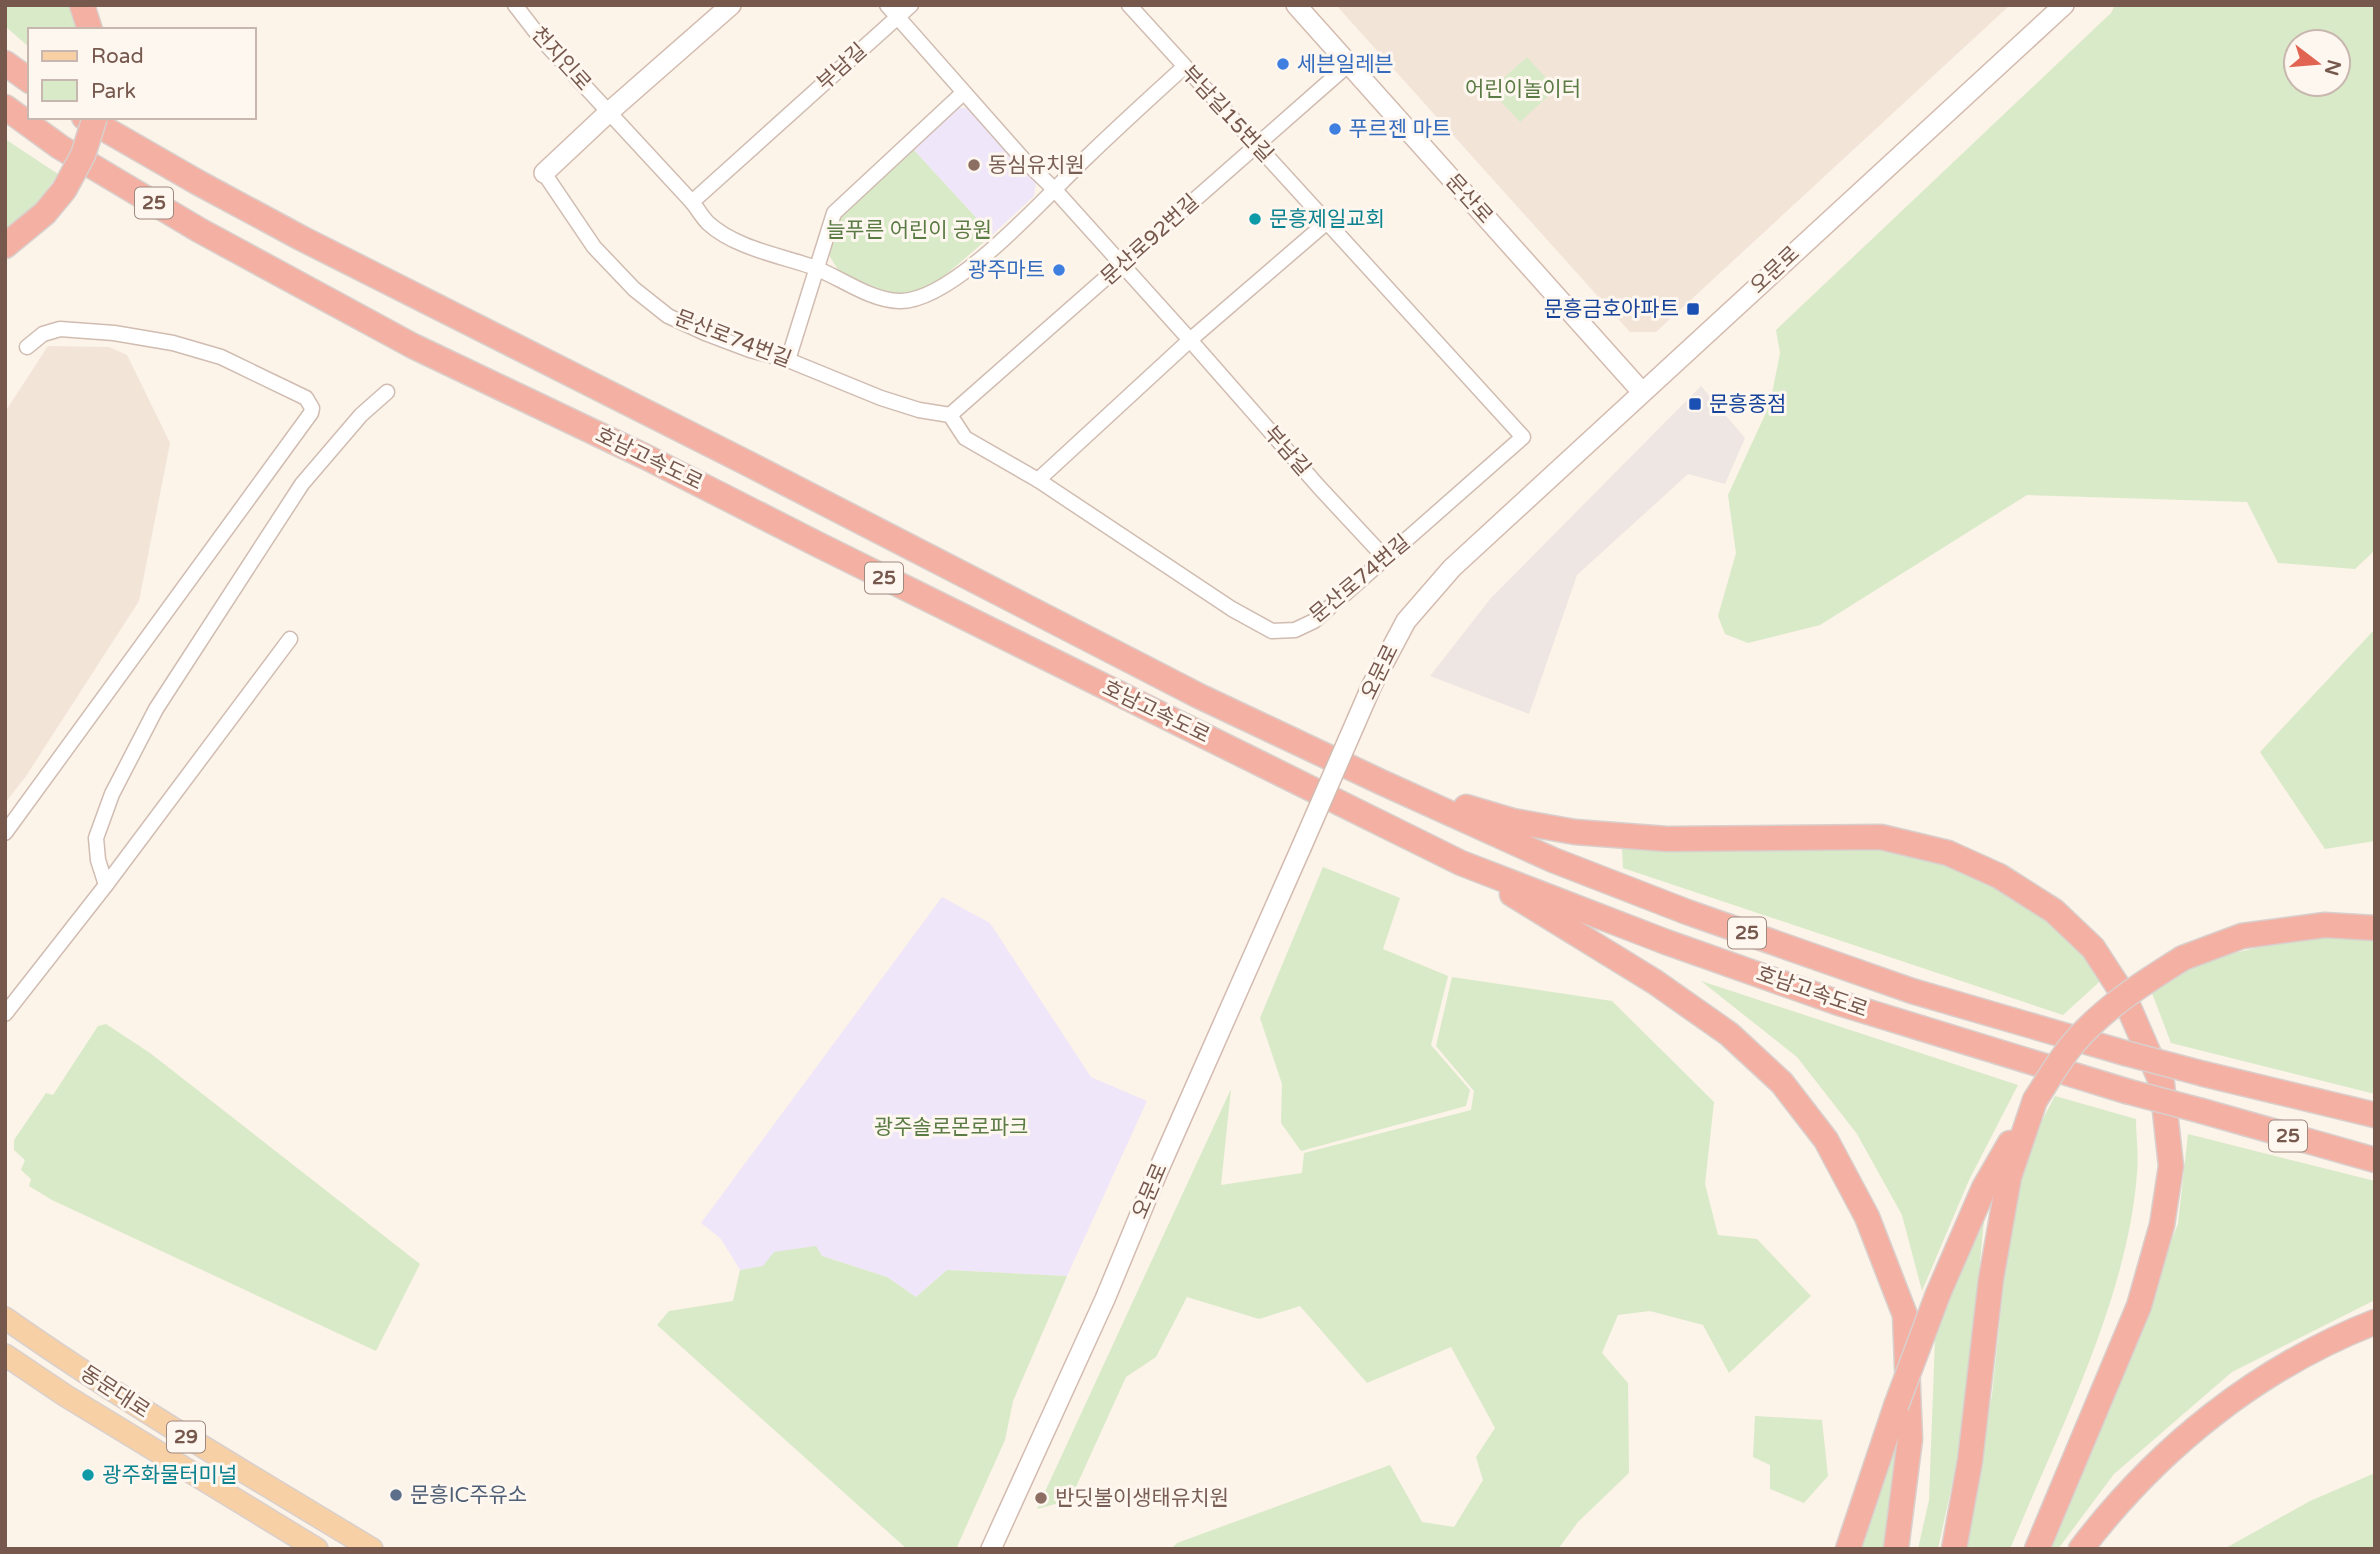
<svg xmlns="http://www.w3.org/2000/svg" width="2380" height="1554" font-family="'Varela Round','Noto Sans KR',sans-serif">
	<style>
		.residential { fill: #f3e4d8 }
		.industrial { fill: #ede6e2 }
		.education { fill: #f0e6f9 }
		.green { fill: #d9eac8; fill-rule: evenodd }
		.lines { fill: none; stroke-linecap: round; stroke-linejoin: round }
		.street-casing { stroke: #d0bcb1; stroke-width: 17 }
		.secondary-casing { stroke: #d3bbaf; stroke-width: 22 }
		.primary-casing { stroke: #d9d0cd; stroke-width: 24 }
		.highway-casing { stroke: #d9d0cd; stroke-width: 27 }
		.street { stroke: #fff; stroke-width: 14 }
		.secondary { stroke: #fff; stroke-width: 19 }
		.primary { stroke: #f8d0a5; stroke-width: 21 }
		.highway { stroke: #f4b0a3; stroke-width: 24 }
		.secondary-bridge-casing { stroke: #d3bbaf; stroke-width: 22; stroke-linecap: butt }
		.highway-bridge-casing { stroke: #d9d0cd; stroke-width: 27; stroke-linecap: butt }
		.secondary-bridge { stroke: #fff; stroke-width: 19 }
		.highway-bridge { stroke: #f4b0a3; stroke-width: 24 }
		.shop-dot { fill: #3f7fe0; stroke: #fef7f0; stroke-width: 2.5 }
		.education-dot { fill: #8d6e63; stroke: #fef7f0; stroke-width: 2.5 }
		.culture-dot { fill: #0f9aa8; stroke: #fef7f0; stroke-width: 2.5 }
		.transit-dot { fill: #1a4fb4; stroke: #fef7f0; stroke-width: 2.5 }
		.service-dot { fill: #5c6f8a; stroke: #fef7f0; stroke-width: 2.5 }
		.labels { text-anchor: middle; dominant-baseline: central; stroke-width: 6; stroke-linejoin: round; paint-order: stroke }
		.shield { fill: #fef7f0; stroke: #9f887e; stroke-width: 2 }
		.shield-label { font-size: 19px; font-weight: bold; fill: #76584d }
		.street-label { font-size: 21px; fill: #76584d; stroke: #fef7f0 }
		.shop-label { font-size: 21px; fill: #366cbe; stroke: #fef7f0; text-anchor: start }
		.park-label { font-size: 21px; fill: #5b7b45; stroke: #fef7f0 }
		.education-label { font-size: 21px; fill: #785e54; stroke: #fef7f0; text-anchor: start }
		.culture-label { font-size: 21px; fill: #0d838f; stroke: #fef7f0; text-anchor: start }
		.transit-label { font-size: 21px; fill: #164399; stroke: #fef7f0; text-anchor: end }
		.service-label { font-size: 21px; fill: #4e5e75; stroke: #fef7f0; text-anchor: start }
	</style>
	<rect width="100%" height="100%" fill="#fcf3e9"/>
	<g class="residential">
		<polygon points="1336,5 2010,5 1656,332 1630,332"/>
		<polygon points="48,346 109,347 127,355 170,443 139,601 26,776 5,803 5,412"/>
	</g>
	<polygon class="industrial" points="1701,386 1745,438 1725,484 1688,474 1577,575 1529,714 1430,676 1491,598"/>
	<g class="education">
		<polygon points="957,108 970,108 1036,182 1034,196 992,235 912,148"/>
		<polygon points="942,897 990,923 1091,1077 1147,1101 1067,1276 947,1270 916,1297 887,1277 822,1256 740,1270 721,1239 701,1223"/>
	</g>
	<g class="green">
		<polygon points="5,5 82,5 90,30 30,30 30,48 5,26"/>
		<path d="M2115,5h260v545l-20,19 -77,-6 -31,-61 -220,-7 -207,130 -72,18 -23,-9 -7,-18 18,-63 -8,-58 42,-91 10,-51 -4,-23 335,-317zM2296,42h42v42h-42z"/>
		<polygon points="1527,57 1556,89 1520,122 1490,90"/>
		<polygon points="5,139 58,174 28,217 5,237"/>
		<polygon points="912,148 992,235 942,278 923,290 907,295 880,290 840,273 829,255 838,219"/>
		<polygon points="2375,629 2375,841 2325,849 2260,752"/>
		<polygon points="1819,840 1920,853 2060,917 2107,975 2063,1015 1623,868 1622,848 1734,847"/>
		<polygon points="1323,867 1400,898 1383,949 1448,976 1431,1045 1470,1090 1466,1106 1301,1151 1281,1123 1282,1084 1260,1018"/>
		<polygon points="2306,936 2375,939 2375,1094 2171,1043 2152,993 2205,960"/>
		<polygon points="1452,977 1612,1001 1714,1102 1705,1184 1718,1235 1757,1239 1811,1296 1729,1373 1703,1325 1650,1311 1618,1315 1602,1353 1628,1383 1629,1473 1578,1522 1558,1549 1171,1549 1177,1543 1390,1465 1422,1522 1454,1527 1483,1480 1476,1457 1495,1428 1451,1347 1367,1383 1300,1306 1259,1319 1187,1297 1156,1357 1126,1377 1070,1500 1037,1509 1231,1089 1221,1185 1302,1173 1304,1153 1471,1110 1474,1091 1436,1046"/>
		<polygon points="1701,981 2018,1085 1969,1180 1922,1291 1902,1215 1857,1134 1797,1057"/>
		<polygon points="106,1024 150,1053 420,1264 376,1351 52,1200 29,1186 31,1179 21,1170 25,1160 14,1150 14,1140 46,1093 53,1095 98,1026"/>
		<path d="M2055,1096l81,23c0,18 3,36 1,54 -9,125 -79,260 -127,376h-50l32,-154 21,-199 11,-42z"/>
		<polygon points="2188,1134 2375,1181 2375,1300 2232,1372 2114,1474 2058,1549 2046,1549 2178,1224"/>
		<polygon points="1986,1201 1963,1434 1938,1549 1918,1549 1929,1500 1935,1339"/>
		<polygon points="816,1246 822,1256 887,1277 916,1297 947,1270 1067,1276 1013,1401 1005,1440 956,1549 907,1549 657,1325 669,1311 733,1301 740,1270 763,1266 774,1252"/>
		<polygon points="1755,1416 1822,1420 1828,1476 1804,1503 1770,1489 1770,1465 1753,1457"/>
		<polygon points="1898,1431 1895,1507 1885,1549 1854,1549"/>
		<polygon points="2375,1473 2375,1549 2224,1549 2310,1501"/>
	</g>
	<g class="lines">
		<g class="street-casing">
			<g id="street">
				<path d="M515,5l27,35 150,162c5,6 10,15 16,21 26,24 69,32 102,43 29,10 58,34 89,35 54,2 149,-107 187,-143 32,-31 65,-61 98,-91"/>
				<polyline points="887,5 1023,159 1054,189 1190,340 1319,487 1386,559"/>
				<polyline points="544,173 594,247 634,289 668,316 705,333 750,350 788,360 881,398 919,410 950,415 965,438 1038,480 1232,609 1272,631 1295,630 1314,621 1523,437 1129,5"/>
				<polyline points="692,202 911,5"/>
				<polyline points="788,360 834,213 963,93"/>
				<polyline points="950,415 1349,64"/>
				<polyline points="1038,480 1190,340 1327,222"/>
				<polyline points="5,833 311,413 312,408 306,398 221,357 173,343 114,333 60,329 43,334 27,347"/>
				<polyline points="106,885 98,860 96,838 112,794 156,709 302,484 361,415 387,392"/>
				<polyline points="5,1014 106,885 290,639"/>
			</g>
		</g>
		<g class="secondary-casing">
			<g id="secondary">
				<polyline points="1296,5 1642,392"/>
				<polyline points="544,173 609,112 731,5"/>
				<polyline points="1372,685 1406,621 1452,568 2064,5"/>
				<polyline points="991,1549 1105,1299 1158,1171 1301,848"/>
			</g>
		</g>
		<g class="primary-casing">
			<g id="primary">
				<path d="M5,1318c118,83 243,156 367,231"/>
				<polyline points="5,1355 66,1396 317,1549"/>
			</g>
		</g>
		<g class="highway-casing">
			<g id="highway">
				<polyline points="82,5 90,30"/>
				<polyline points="5,63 30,81"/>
				<polyline points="5,107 60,147 199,230 413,346 646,457 819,545 1461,863 1666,942 1839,1003 2126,1091"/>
				<polyline points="84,117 197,182 301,238 749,464 1199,696 1381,782 1553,860 1687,912 1912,991 2125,1053"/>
				<polyline points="5,246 45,213 64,190"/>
				<polyline points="1466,807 1513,821 1575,832 1667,839 1881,837 1948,853 1999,876 2054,911 2093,948 2123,994 2162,1084 2171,1166 2162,1225 2139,1306 2037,1549"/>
				<polyline points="1512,894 1655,982 1729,1034 1782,1083 1826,1140 1867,1217 1905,1315 1910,1439 1896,1549"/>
				<polyline points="2183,958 2242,936 2325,925 2375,928"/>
				<polyline points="2204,1074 2375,1115"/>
				<polyline points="2202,1111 2375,1160"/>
				<polyline points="1938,1294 1984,1188 2010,1143"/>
				<polyline points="1848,1549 1896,1406"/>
				<polyline points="1954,1549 1970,1461 1991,1279 2009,1177 2035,1100"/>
				<path d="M2081,1549c76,-100 176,-181 294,-227"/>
			</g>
		</g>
		<use href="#street" class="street"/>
		<use href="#secondary" class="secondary"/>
		<use href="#primary" class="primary"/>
		<use href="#highway" class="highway"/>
		<g class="secondary-bridge-casing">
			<polyline id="secondary-bridge" points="1301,848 1372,685"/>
		</g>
		<g class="highway-bridge-casing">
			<g id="highway-bridge">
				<polyline points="64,190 83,155 95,117"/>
				<polyline points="2125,1053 2204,1074"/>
				<polyline points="2126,1091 2202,1111"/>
				<path d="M2035,1100c12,-18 23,-38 37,-55 31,-37 71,-62 111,-87"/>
				<polyline points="1896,1406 1938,1294"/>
			</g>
		</g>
		<use href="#secondary-bridge" class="secondary-bridge"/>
		<use href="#highway-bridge" class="highway-bridge"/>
	</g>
	<g class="shop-dot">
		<circle cx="1283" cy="64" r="7"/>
		<circle cx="1335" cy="129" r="7"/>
		<circle cx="1059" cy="270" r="7"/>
	</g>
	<g class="education-dot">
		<circle cx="974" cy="165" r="7"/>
		<circle cx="1041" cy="1498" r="7"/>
	</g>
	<g class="culture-dot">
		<circle cx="1255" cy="219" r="7"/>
		<circle cx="88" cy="1475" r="7"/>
	</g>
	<g class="transit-dot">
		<rect x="1686" y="302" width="14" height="14" rx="3.5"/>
		<rect x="1688" y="397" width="14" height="14" rx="3.5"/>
	</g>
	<circle class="service-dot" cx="396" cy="1495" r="7"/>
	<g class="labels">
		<g class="shield">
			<rect x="135" y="187.5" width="38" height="31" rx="5"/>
			<rect x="865" y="562.5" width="38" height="31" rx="5"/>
			<rect x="1728" y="917.5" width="38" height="31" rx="5"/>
			<rect x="2269" y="1120.5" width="38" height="31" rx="5"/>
			<rect x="167" y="1421.5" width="38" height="31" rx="5"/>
		</g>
		<g class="shield-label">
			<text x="154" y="203">25</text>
			<text x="884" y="578">25</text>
			<text x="1747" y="933">25</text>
			<text x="2288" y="1136">25</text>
			<text x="186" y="1437">29</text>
		</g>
		<g class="street-label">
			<text transform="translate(561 59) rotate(48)">천지인로</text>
			<text transform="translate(842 67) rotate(-42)">부남길</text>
			<text transform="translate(1227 114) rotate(47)">부남길15번길</text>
			<text transform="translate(1469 199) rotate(48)">문산로</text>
			<text transform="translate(1150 240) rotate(-42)">문산로92번길</text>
			<text transform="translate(1775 270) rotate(-43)">오문로</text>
			<text transform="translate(733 339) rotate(21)">문산로74번길</text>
			<text transform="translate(1287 451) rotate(49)">부남길</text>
			<text transform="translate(649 459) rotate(26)">호남고속도로</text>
			<text transform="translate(1360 579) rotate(-40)">문산로74번길</text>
			<text transform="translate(1380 672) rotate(-64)">오문로</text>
			<text transform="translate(1156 712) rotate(26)">호남고속도로</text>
			<text transform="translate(1812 992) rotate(19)">호남고속도로</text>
			<text transform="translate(1150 1191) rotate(-67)">오문로</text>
			<text transform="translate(115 1392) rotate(33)">동문대로</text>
		</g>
		<g class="shop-label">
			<text x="1297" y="64">세븐일레븐</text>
			<text x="1349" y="129">푸르젠 마트</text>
			<text x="1045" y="270" text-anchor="end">광주마트</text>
		</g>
		<g class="park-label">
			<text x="1523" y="89">어린이놀이터</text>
			<text x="909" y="230">늘푸른 어린이 공원</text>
			<text x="951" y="1127">광주솔로몬로파크</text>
		</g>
		<g class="education-label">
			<text x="988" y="165">동심유치원</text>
			<text x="1055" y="1498">반딧불이생태유치원</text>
		</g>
		<g class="culture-label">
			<text x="1269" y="219">문흥제일교회</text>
			<text x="102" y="1475">광주화물터미널</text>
		</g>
		<g class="transit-label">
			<text x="1679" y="309">문흥금호아파트</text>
			<text x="1709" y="404" text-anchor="start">문흥종점</text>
		</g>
		<g class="service-label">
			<text x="410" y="1495">문흥IC주유소</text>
		</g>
	</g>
	<rect width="2380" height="1554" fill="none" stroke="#76584d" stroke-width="14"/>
	<rect x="28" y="28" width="228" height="91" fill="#fef7f0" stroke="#c8b7af" stroke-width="2"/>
	<rect x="42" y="51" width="35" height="10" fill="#f8d0a5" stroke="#c8b7af" stroke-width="2"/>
	<text x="91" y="63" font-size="21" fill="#76584d">Road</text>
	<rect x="42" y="80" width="35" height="21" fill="#d9eac8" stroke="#c8b7af" stroke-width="2"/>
	<text x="91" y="98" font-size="21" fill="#76584d">Park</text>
	<g transform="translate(2317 63) rotate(106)"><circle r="33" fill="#fef7f0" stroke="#c8b7af" stroke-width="2"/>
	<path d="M0-5L12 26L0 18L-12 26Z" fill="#e16453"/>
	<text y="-10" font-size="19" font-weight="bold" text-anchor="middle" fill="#76584d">N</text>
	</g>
</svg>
